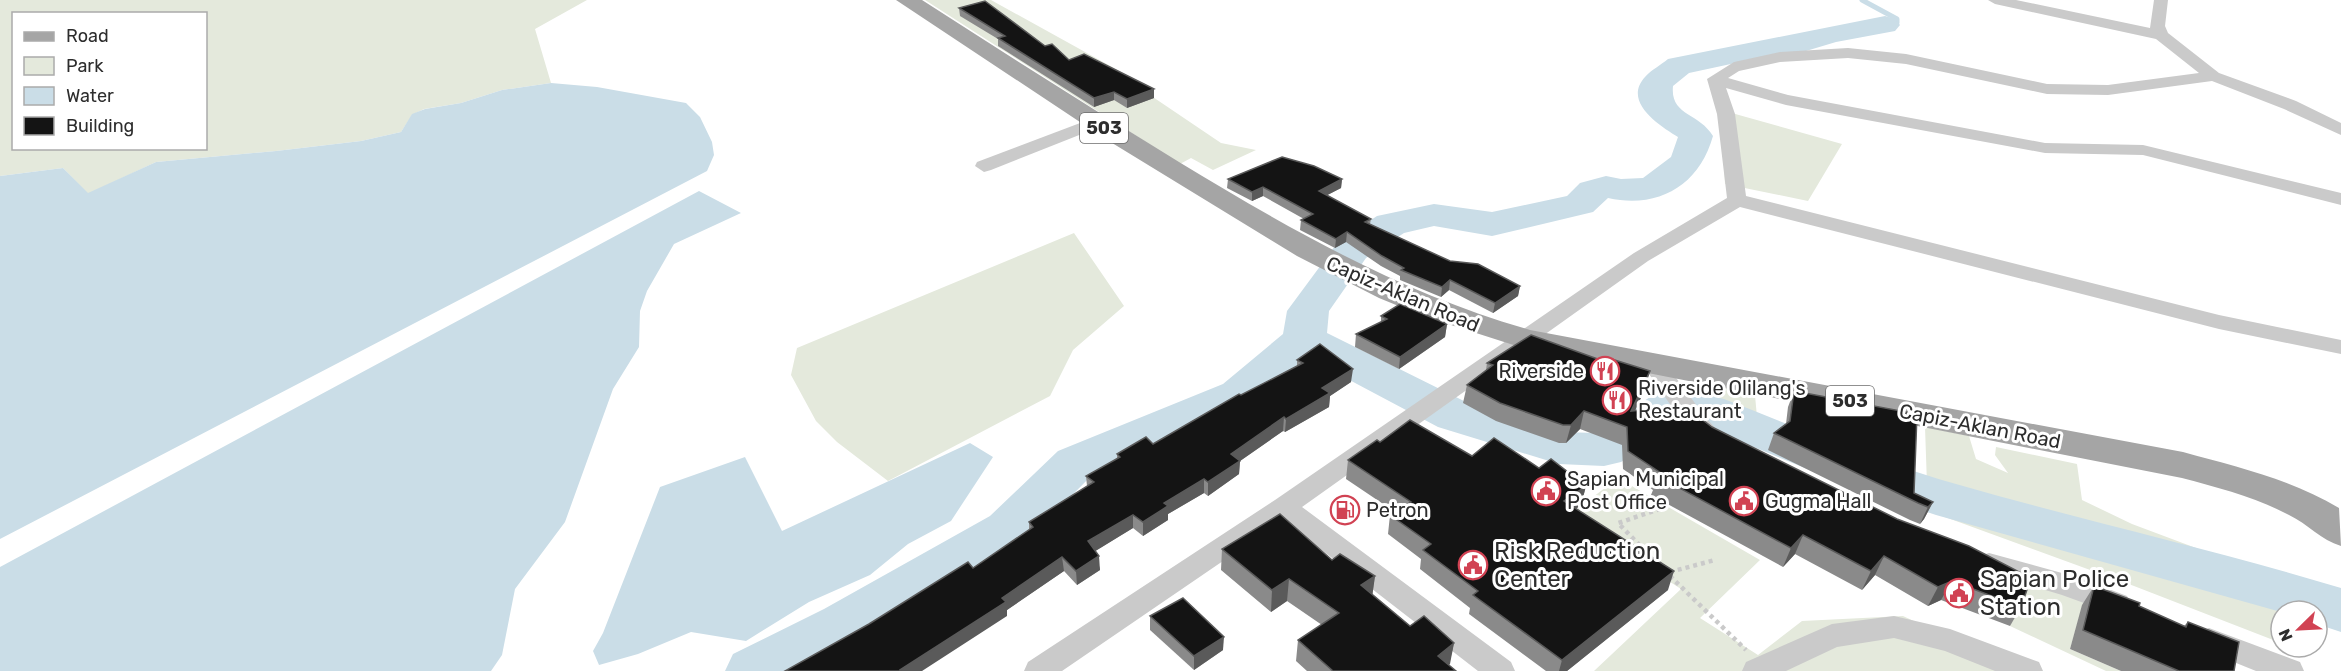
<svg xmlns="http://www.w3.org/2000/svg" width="2341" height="671" font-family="Rubik,sans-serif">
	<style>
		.green { fill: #e4e9dc; fill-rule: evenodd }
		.water { fill: #cadde7 }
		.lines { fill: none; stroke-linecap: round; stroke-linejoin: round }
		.stream { stroke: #cadde7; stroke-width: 5 }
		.river { fill: #cadde7; fill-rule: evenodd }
		.path { stroke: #cacaca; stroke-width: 4.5; stroke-dasharray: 4 4; stroke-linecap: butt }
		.street { fill: #cacaca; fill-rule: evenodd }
		.primary { fill: #a5a5a5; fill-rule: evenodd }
		.wall { fill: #8a8a8a }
		.shaded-wall { fill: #5a5a5a }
		.building { fill: #141414; stroke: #5a5a5a; stroke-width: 1.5 }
		.labels { text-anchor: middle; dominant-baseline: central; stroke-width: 6; stroke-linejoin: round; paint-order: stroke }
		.shield { fill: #fff; stroke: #6c6c6c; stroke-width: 1.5 }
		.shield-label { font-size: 18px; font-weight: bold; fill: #2d2d2d }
		.street-label { font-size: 20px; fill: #2d2d2d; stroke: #fff }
		.poi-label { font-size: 20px; fill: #2d2d2d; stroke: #fff; text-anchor: start }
		.near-poi-label { font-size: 24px; fill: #2d2d2d; stroke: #fff; text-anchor: start }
	</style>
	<rect width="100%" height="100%" fill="#fff"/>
	<g class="green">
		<path d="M0,0h587l-52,29 16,54 -49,7 -41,13 -37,6 -12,6 -11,17 -40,9 -85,10 -120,11 -68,32 -25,-26 -63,8zM14,14h192v134h-192z"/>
		<polygon points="925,0 991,0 1123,73 1141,89 1221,143 1256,150 1213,170 1191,158 1180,164"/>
		<polygon points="1721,110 1842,144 1808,201 1725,184"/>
		<polygon points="1074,233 1124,306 1073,350 1050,396 888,481 837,442 816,421 791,375 797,348"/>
		<polygon points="1703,377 1754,385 1757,417 1701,392"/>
		<polygon points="1925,427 1969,436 1976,459 2008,473 1995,455 1996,447 2077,464 2082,500 2132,524 2324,596 2313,611 2281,611 2281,643 2134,586 1945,517 1870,483 1888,476 1927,485"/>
		<polygon points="1618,478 1760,560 1700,618 1758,655 1802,621 1903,616 2022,671 1594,671 1681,589 1568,516"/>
		<polygon points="1943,537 2086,593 2070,649 2121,671 2106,671 2010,626 2019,597"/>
	</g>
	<g class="water">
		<polygon points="551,83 597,87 686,103 700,117 712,142 714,155 707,171 0,539 0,176 63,168 88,193 156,162 276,151 361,141 401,132 412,114 425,109 461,103 502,90"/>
		<polygon points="699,191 741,213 674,244 647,291 640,311 639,347 613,389 565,522 515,589 502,655 491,671 0,671 0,567"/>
		<polygon points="970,443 993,457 951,521 908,544 870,575 809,602 746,641 691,632 638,654 599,665 593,651 603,633 660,487 745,457 782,531"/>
	</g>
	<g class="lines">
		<polyline class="stream" points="1862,0 1897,19 1897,23 1885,25"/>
		<path class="river" d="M1885,16l10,3 5,6 -5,6 -59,11 -40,12 -42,5 -65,14 -16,13c-3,30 26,26 40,50 -14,50 -55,73 -105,62l-15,14 -101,24 -58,-10 -30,7 -38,25 -37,53 -2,22 145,72 88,27 36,1 54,-36 17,-4 40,2 17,4c79,31 157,64 239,87 126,36 253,64 378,102v44l-24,-8v-13l-36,1 -345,-97 -92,-31 -144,-59 -23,-1 -29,22 -27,16 -17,4 -45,-2 -121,-37 -130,-69 -53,46 -163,71 -66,67 -162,99 -58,30h-81l8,-17 91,-45 166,-93 68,-65 165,-67 60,-50 4,-23 51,-69 39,-26 57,-12 58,8 75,-16 13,-13 26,-7 15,3 22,-1 28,-21 7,-20c-18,-11 -56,-35 -33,-60 6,-7 16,-12 23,-18z"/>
		<g class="path">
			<polyline points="1651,557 1618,523 1663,508"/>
			<polyline points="1670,572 1715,560"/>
			<polyline points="1670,576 1746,650"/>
		</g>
		<g class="street">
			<polygon points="1988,0 2016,0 2150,28 2154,0 2168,0 2165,26 2168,33 2219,73 2296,101 2341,123 2341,135 2284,109 2212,81 2108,95 2047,94 1906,64 1848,58 1780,62 1739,71 1728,78 1788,95 2045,143 2143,145 2341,193 2341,205 2143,155 2045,153 1786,105 1726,88 1735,114 1746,196 2219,315 2341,340 2341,354 2219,329 1740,207 1648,261 1302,507 1511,662 1515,671 1478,671 1283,520 1062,671 1024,671 1028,662 1275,500 1634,253 1727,198 1717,114 1707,79 1734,62 1780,52 1848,48 1906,54 2047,84 2108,85 2199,73 2156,39 1995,4"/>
			<polygon points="1096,117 1105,122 1102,126 991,170 984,172 975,166 977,162"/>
			<polygon points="1654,357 1662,359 1706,418 1718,431 1715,437 1706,439 1688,430 1642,364 1646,359"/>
			<polygon points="1989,553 2080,578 2127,596 2131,604 2127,612 2117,615 2062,595 1979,570 1975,563 1979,556"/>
			<polygon points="1894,616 1950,629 2039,662 2043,671 1995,671 1945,651 1894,638 1837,647 1786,671 1742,671 1746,662 1832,624"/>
			<polygon points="2209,628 2300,662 2304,671 2256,671 2199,648 2194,640 2199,632"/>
		</g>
		<path class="primary" d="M896,0h26c85,55 171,109 257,162 112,68 224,132 351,168l653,122c54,15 108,27 156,56l2,38c-20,-6 -33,-22 -52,-31 -34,-18 -70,-27 -107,-37l-656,-129 -103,-33 -44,-18 -82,-42 -193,-118z"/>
	</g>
	<g class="wall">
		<polygon points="959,8 1045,46 1069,60 1154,89 1154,98 1127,108 1114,100 1094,107 998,46 998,39 960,16"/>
		<polygon points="1228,179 1342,179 1341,188 1327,195 1371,219 1370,224 1450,261 1520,286 1518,296 1493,313 1449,290 1441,297 1400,280 1400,276 1381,266 1346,242 1335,248 1300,230 1301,220 1304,219 1263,196 1252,201 1227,188"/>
		<polygon points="1381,316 1447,324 1445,337 1399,369 1355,347 1356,334 1381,322"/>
		<polygon points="1297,360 1351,382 1330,396 1329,407 1285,432 1283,431 1240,461 1239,474 1208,496 1204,493 1168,514 1168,520 1143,536 1133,528 1095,551 1100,570 1077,585 1064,571 1007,610 1007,616 973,568 1029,530 1029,522 1087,486 1086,476 1117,459 1117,454 1153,444 1241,395 1297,366"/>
		<polygon points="1487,363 1645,389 1635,411 1712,427 2021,607 2010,626 1941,600 1928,606 1875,575 1862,590 1795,554 1783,567 1651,495 1653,490 1623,469 1622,445 1580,429 1566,443 1559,443 1496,421 1463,403 1467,385 1486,370"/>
		<polygon points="1794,391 1914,493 1933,502 1924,519 1920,524 1910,520 1768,450 1774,433 1786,424 1788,407"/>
		<polygon points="1380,442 1472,456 1539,468 1586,486 1581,505 1576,509 1668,590 1567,671 1546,671 1469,614 1470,608 1420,569 1421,559 1388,534 1390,515 1395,512 1346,479 1348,460"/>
		<polygon points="1222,549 1332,560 1375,576 1372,595 1410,626 1454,643 1449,665 1456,671 1307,671 1296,661 1298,640 1322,625 1287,601 1271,612 1221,570"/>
		<polygon points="2094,586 2184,626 2188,622 2234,671 2121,671 2070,649 2082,605"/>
		<polygon points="1150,616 1223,650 1194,670 1150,630"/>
	</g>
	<g class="shaded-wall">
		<polygon points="1154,89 1154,98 1127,108 1127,99"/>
		<polygon points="1114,92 1114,100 1094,107 1094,98"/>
		<polygon points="1342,179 1341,188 1318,200 1319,191"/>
		<polygon points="1263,187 1263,196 1252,201 1252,192"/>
		<polygon points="1347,232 1346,242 1335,248 1336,239"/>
		<polygon points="1450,280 1449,290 1441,297 1442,287"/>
		<polygon points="1520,286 1518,296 1493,313 1495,303"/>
		<polygon points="1447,324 1445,337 1399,369 1400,357"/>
		<polygon points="1353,369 1351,382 1330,396 1329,407 1285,432 1286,419 1322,388"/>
		<polygon points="1650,371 1645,389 1626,430 1631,411"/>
		<polygon points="1584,411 1580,429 1566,443 1571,425"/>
		<polygon points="1284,417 1283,431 1240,461 1239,474 1208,496 1208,482 1231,454"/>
		<polygon points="1204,479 1204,493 1168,514 1168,520 1143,536 1143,522 1164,503"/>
		<polygon points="1586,486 1581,505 1559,520 1564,501"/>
		<polygon points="1933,502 1924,519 1920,524 1928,507"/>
		<polygon points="1133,515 1133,528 1089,555 1088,541"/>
		<polygon points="1803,535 1795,554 1783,567 1791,548"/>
		<polygon points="1099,556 1100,570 1077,585 1076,571"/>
		<polygon points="1884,556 1875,575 1862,590 1871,571"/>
		<polygon points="1062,557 1064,571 1007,610 1007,616 922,671 900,671 900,670 1002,598"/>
		<polygon points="1674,571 1668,590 1567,671 1559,671 1562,660"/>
		<polygon points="1375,576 1372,598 1361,585"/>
		<polygon points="1289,579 1287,601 1271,612 1272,590"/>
		<polygon points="1952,581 1941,600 1928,606 1938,587"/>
		<polygon points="1224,637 1223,650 1194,670 1194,656"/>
		<polygon points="1454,643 1450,664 1442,671 1438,656"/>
	</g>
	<g class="building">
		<polygon points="985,1 1045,46 1052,44 1069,60 1084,54 1154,89 1127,99 1114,92 1094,98 998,38 1005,36 959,8"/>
		<polygon points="1282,157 1314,166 1342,179 1319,191 1371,219 1365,222 1450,261 1478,264 1520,286 1495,303 1450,280 1442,287 1401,270 1404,268 1382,256 1347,232 1336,239 1301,220 1313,214 1263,187 1252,192 1228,179"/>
		<polygon points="1400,304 1447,324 1400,357 1356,334 1387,319 1381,316"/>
		<polygon points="1531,335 1606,362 1608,358 1650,371 1631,411 1669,407 1690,410 1712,427 1897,519 1969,546 2031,578 2021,607 1952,581 1938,587 1884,556 1871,571 1803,535 1791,548 1657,476 1661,473 1628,451 1627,427 1584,411 1571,425 1563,425 1500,403 1467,385 1493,365 1487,363"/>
		<polygon points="1320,344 1353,369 1322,388 1330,393 1286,419 1284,417 1231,454 1240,461 1208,482 1204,479 1164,503 1168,506 1143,522 1133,515 1088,541 1099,556 1076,571 1062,557 1002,598 1006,602 900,670 901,671 785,671 869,624 968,562 973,568 1033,527 1029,522 1094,482 1086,476 1120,457 1117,454 1146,437 1153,444 1239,394 1241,395 1303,363 1297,360"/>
		<polygon points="1794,391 1917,414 1914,493 1933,502 1928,507 1918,503 1774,433 1790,421"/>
		<polygon points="1410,420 1472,456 1494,438 1539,468 1551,459 1586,486 1564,501 1674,571 1562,660 1473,595 1478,591 1423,550 1431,544 1390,515 1411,502 1348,460 1377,440 1380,442"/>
		<polygon points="1280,514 1332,560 1340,554 1375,576 1361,585 1410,626 1424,616 1454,643 1438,656 1456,671 1333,671 1298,640 1339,613 1289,579 1272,590 1222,549"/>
		<polygon points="2094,586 2140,603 2139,606 2186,627 2188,622 2239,642 2234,671 2179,671 2083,630"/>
		<polygon points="1183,598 1224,637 1194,656 1150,616"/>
	</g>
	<defs>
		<g id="restaurant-ring" transform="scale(1.5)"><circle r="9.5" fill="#fff" stroke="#d14253" stroke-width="1.5"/><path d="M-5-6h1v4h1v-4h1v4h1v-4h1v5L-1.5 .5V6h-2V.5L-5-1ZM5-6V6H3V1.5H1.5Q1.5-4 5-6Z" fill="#d14253"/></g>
		<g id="civic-ring" transform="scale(1.5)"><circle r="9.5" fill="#fff" stroke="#d14253" stroke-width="1.5"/><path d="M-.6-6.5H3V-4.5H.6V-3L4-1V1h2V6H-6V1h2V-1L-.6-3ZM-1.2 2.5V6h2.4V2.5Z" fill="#d14253"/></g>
		<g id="fuel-ring" transform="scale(1.5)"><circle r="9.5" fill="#fff" stroke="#d14253" stroke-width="1.5"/><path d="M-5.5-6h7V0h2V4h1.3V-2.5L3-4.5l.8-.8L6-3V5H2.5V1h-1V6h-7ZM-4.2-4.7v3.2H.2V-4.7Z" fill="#d14253"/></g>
	</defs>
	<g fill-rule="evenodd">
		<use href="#restaurant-ring" x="1605" y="371"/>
		<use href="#restaurant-ring" x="1617" y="400"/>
		<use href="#civic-ring" x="1546" y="491"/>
		<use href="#civic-ring" x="1744" y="501"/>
		<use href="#fuel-ring" x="1345" y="510"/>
		<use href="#civic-ring" x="1473" y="565"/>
		<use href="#civic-ring" x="1959" y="593"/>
	</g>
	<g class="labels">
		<g class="shield">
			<rect x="1080" y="113" width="48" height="30" rx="4.5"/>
			<rect x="1826" y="386" width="48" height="30" rx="4.5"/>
		</g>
		<g class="shield-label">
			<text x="1104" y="128">503</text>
			<text x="1850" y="401">503</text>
		</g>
		<g class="street-label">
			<text transform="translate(1403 294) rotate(23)">Capiz-Aklan Road</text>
			<text transform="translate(1980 426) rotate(11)">Capiz-Aklan Road</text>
		</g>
		<g class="poi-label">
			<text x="1584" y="371" text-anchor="end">Riverside</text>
			<text x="1638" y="388">Riverside Olilang's<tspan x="1638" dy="23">Restaurant</tspan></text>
			<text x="1567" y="479">Sapian Municipal<tspan x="1567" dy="23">Post Office</tspan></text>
			<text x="1765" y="501">Gugma Hall</text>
			<text x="1366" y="510">Petron</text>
		</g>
		<g class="near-poi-label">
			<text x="1494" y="551">Risk Reduction<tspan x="1494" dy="28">Center</tspan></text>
			<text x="1980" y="579">Sapian Police<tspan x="1980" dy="28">Station</tspan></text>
		</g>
	</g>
	<rect x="12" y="12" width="195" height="138" fill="#ffffff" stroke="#ababab" stroke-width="1.5"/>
	<rect x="24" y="32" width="30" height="9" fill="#a5a5a5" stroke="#ababab" stroke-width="1.5"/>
	<text x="66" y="42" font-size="18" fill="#2d2d2d">Road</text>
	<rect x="24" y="57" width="30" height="18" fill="#e4e9dc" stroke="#ababab" stroke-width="1.5"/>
	<text x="66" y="72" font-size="18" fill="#2d2d2d">Park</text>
	<rect x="24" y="87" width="30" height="18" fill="#cadde7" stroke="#ababab" stroke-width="1.5"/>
	<text x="66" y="102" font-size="18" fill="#2d2d2d">Water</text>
	<rect x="24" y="117" width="30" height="18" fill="#141414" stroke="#ababab" stroke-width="1.5"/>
	<text x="66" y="132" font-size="18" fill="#2d2d2d">Building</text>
	<g transform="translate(2299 629) rotate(246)"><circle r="28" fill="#ffffff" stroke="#ababab" stroke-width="1.5"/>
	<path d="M0-4.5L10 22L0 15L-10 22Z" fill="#d14253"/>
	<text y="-9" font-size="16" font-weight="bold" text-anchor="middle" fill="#2d2d2d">N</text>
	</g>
</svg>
